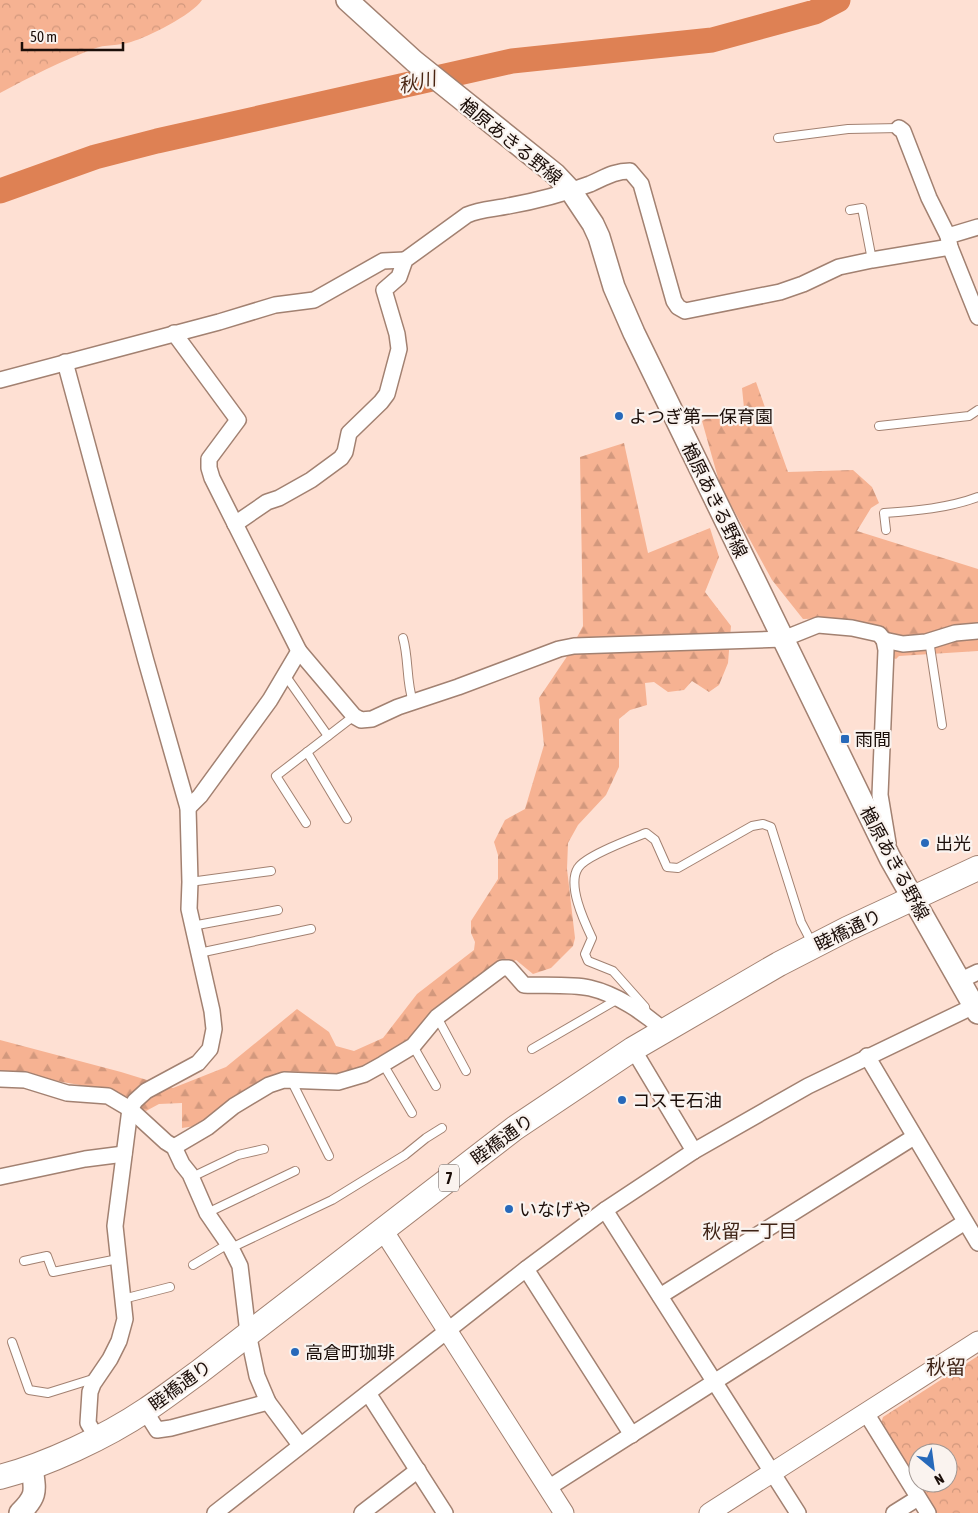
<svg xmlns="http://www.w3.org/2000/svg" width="978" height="1513" font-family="'Asap Condensed','Noto Sans JP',sans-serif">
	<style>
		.forest { fill: url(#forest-firs) }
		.park { fill: url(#park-crowns); fill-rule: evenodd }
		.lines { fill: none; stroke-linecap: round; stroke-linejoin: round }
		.river { stroke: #de8154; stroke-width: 25 }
		.service-casing { stroke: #a28171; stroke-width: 10 }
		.minor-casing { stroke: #a28171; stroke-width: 18 }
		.tertiary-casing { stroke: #a28171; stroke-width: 21 }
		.secondary-casing { stroke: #a28171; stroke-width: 24 }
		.primary-casing { stroke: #a28171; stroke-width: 26 }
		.service { stroke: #fff; stroke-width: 8 }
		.minor { stroke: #fff; stroke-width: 15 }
		.tertiary { stroke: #fff; stroke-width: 19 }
		.secondary { stroke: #fff; stroke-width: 21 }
		.primary { stroke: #fff; stroke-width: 24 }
		.poi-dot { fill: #2769ba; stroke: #faf3ef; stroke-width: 2 }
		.labels { text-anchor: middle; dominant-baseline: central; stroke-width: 4.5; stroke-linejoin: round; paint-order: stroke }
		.shield { fill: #faf3ef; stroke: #5e534e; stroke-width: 1 }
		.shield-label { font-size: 16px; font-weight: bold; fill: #1b0e09 }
		.street-label { font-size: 18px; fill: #1b0e09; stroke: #faf3ef }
		.poi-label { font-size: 18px; fill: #1b0e09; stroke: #faf3ef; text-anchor: start }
		.water-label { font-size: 19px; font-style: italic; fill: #492411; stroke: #faf3ef }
		.neighbourhood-label { font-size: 19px; fill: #3f2417; stroke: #faf3ef }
		.quarter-label { font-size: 20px; fill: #3f2417; stroke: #faf3ef }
	</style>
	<defs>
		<pattern id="forest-firs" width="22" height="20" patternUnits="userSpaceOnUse" patternTransform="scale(1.25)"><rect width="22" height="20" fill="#f6b292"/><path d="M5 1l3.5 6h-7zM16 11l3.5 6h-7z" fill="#d2987d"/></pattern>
		<pattern id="park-crowns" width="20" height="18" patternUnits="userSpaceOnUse" patternTransform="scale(1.25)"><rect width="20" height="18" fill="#f6b292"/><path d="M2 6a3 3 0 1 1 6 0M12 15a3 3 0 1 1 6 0" fill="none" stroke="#d2987d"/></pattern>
	</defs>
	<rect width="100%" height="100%" fill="#fee0d3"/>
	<g class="forest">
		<path d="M756,382l32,90 65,-2 19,17 7,16 -8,5 -14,23 121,38v82l-79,5 -3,3c-21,-8 -20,-15 -30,-34l-29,-7 -34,1 -31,-39 -52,-95 -18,-64 13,-7 22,9 8,-5 -3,-30z"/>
		<polygon points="624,443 648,553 710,528 719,557 705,592 731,626 728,663 719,685 709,692 692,681 684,690 668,692 654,682 645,683 647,705 630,710 619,719 619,767 606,795 578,825 568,843 567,869 575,938 573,946 551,968 533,974 516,960 453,998 412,1039 351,1078 325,1074 272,1079 202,1125 182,1128 182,1103 159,1104 146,1111 91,1087 0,1071 0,1040 121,1072 173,1088 226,1067 297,1009 329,1032 336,1046 354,1051 383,1038 417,994 474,950 475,942 471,933 471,921 498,879 498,855 494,842 505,820 525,809 544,745 539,698 566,658 583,626 580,457"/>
	</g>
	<g class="park">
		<path d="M0,0h202c-10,15 -54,37 -71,42 -12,4 -26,2 -38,7 -32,12 -63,28 -93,44z"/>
		<path d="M978,1356v157h-43l-55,-87 3,-9zM918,1453h30v30h-30z"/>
	</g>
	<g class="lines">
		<polyline class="river" points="0,191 95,157 157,141 512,61 712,40 815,12 838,0"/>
		<g class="service-casing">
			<g id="service">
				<polyline points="778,138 848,129 899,128"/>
				<polyline points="850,210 862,208 872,260"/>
				<polyline points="879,426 969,416 978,410"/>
				<path d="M886,530l-2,-17c31,-2 65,-5 94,-16"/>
				<path d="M403,638c6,21 3,43 10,64"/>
				<polyline points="929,640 942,725"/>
				<polyline points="285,675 328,736"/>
				<polyline points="307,752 347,819"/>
				<polyline points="306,823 276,776 354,716"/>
				<polyline points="190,882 271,871"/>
				<polyline points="192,926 278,910"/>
				<polyline points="199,953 311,929"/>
				<path d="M646,1013l-1,-6 -32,-36 -25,-10 -3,-7 7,-16c-8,-17 -25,-53 -14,-70 7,-12 53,-29 68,-35l9,7 12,27 11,1 74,-42 11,-2 8,3 30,95 12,23"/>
				<polyline points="437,1017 466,1071"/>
				<polyline points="413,1046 436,1086"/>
				<polyline points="532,1049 618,999"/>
				<polyline points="383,1064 412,1113"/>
				<polyline points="291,1080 329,1156"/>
				<polyline points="192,1177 238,1155 264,1149"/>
				<polyline points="207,1213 295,1171"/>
				<polyline points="231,1248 332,1200 405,1155 426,1138 442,1128"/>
				<polyline points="24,1261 47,1256 53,1272 118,1259"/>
				<polyline points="193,1265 228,1244"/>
				<polyline points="123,1299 170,1287"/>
				<polyline points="12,1342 29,1390 48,1393 96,1378"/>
			</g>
		</g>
		<g class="minor-casing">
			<g id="minor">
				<polyline points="899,128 903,131 929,198 948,236"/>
				<polyline points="978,227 948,236 950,247 978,317"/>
				<polyline points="174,333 238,420 209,459 209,468 212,478 299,651 354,716 361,720 372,719 398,707 458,687 559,649 574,646 783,639 818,625 852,628 879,634 884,640 886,650 880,795 888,843"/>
				<polyline points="65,362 146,661 188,808 190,882 189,909 212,1011 214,1029 210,1049 198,1063 146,1091 135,1101 130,1109 115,1226 125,1319 119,1341 110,1359 93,1384 90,1392 88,1423 97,1438"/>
				<polyline points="0,380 219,322 275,305 314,300 383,261 405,260"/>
				<path d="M235,524l32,-22 12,-4 32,-18 30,-22 4,-6 4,-19 32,-31 6,-8 12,-45 -2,-15 -13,-44 15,-13 6,-17 62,-45c13,-6 27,-6 41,-9 28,-5 55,-12 82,-22 14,-6 24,-13 40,-13l11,13 33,117 4,6 7,4 95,-19 23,-8 36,-17 33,-7 78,-13"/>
				<polyline points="884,640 903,644 926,642 955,633 978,631"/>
				<polyline points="188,808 200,796 270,700 299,651"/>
				<polyline points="959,981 978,972"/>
				<polyline points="633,1049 694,1151"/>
				<polyline points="867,1056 978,1243"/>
				<polyline points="0,1079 25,1080 67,1093 108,1096 130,1109 166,1142 174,1147 182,1164 190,1174 207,1213 231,1248 240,1266 248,1333 257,1376 268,1402 300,1445"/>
				<path d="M174,1147l34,-20 26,-21 35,-21 15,-5 54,2 27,-8 18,-10 30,-18 24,-29 65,-49h7l15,17c20,1 47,-1 66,3 26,6 55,25 73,42"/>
				<polyline points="0,1177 85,1159 124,1154"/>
				<polyline points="605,1210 798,1513"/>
				<polyline points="526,1269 632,1435"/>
				<polyline points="660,1296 914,1137"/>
				<polyline points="368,1393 445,1513"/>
				<polyline points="145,1411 157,1430 171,1428 268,1402"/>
				<polyline points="866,1413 928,1513"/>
				<polyline points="548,1488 965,1222"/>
				<polyline points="215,1513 526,1269 605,1210 694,1151 808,1086 974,1006"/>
				<polyline points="362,1513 418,1470"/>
				<polyline points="894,1513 918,1498"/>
			</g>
		</g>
		<g class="tertiary-casing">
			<g id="tertiary">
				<polyline points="383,1230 564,1513"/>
				<polyline points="709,1513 978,1341"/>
			</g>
		</g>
		<g class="secondary-casing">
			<g id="secondary">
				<polyline points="347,0 414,61 555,174 571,191 593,224 599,237 614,287 634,333 890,858 978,1013"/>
				<path d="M20,1513c18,-18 15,-22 12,-46"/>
			</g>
		</g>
		<g class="primary-casing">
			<path id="primary" d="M0,1477c46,-12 106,-40 146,-67 18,-12 35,-25 53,-38l316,-244 118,-79 146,-85 68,-35 131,-61"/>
		</g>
		<use href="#service" class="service"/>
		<use href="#minor" class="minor"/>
		<use href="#tertiary" class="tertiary"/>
		<use href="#secondary" class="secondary"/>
		<use href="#primary" class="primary"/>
	</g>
	<g class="poi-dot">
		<circle cx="619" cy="416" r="5"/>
		<rect x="840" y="734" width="10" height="10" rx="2.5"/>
		<circle cx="925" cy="843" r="5"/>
		<circle cx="622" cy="1100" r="5"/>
		<circle cx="509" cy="1209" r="5"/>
		<circle cx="295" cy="1352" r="5"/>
	</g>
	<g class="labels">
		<rect class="shield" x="439" y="1164.5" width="20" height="27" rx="4"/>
		<g class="shield-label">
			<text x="449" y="1178">7</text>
		</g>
		<g class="street-label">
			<text transform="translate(511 141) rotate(39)">楢原あきる野線</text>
			<text transform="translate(715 500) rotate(64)">楢原あきる野線</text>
			<text transform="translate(895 863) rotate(62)">楢原あきる野線</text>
			<text transform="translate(848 930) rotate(-26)">睦橋通り</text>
			<text transform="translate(502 1139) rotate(-36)">睦橋通り</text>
			<text transform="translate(180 1385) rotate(-36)">睦橋通り</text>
		</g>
		<g class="poi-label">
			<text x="629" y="416">よつぎ第一保育園</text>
			<text x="855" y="739">雨間</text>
			<text x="935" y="843">出光</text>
			<text x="632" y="1100">コスモ石油</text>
			<text x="519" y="1209">いなげや</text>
			<text x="305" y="1352">高倉町珈琲</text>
		</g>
		<g class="water-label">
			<text transform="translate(417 82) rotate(-13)">秋川</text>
		</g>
		<g class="neighbourhood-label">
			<text x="750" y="1231">秋留一丁目</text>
		</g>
		<g class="quarter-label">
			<text x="946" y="1366">秋留</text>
		</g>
	</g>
	<g transform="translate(933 1468) rotate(151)"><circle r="24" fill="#faf3ef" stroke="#a19793"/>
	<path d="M0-4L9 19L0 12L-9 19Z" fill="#2769ba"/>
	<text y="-8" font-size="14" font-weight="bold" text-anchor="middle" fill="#1b0e09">N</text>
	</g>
	<path d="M22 42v8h101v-8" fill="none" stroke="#1b0e09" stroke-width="2.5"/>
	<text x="30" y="42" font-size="15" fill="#1b0e09" stroke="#faf3ef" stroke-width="4" paint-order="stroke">50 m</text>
</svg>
